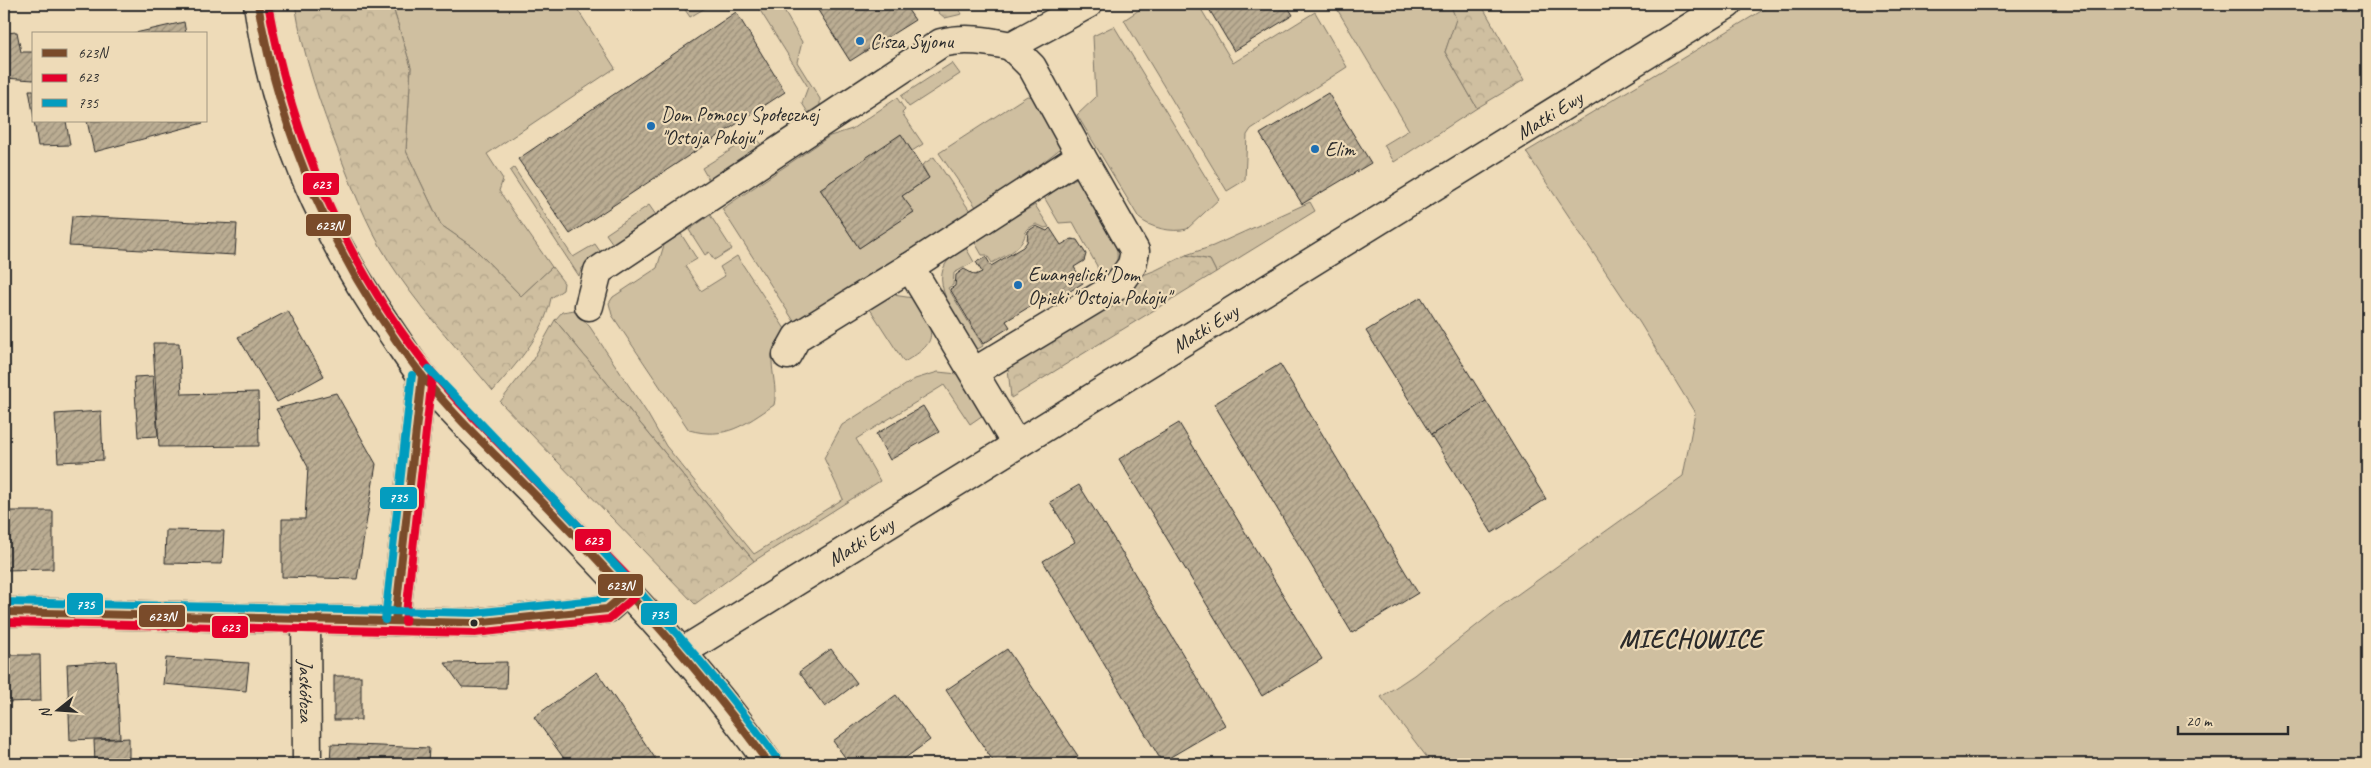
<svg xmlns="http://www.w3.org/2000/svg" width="2371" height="768" font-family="Caveat,sans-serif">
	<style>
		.grass { fill: #cfbfa0; stroke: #7d7566 }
		.forest { fill: url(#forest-crowns); stroke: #7d7566 }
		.building { fill: url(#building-hatch); stroke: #2b2b2b }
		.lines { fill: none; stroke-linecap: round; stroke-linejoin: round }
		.minor-casing { stroke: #2b2b2b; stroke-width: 31 }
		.major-casing { stroke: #2b2b2b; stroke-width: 31 }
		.minor { stroke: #eedbb8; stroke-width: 28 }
		.major { stroke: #eedbb8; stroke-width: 28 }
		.bus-1-casing { stroke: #eedbb8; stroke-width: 11 }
		.bus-2-casing { stroke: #eedbb8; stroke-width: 11 }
		.bus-3-casing { stroke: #eedbb8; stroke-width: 11 }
		.bus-1 { stroke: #7a4b2a; stroke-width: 8 }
		.bus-2 { stroke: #e4002b; stroke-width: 8 }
		.bus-3 { stroke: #049cbe; stroke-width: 8 }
		.poi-dot { fill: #1f6fb2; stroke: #eedbb8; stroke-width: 2 }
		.bus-dot { fill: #2b2b2b; stroke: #eedbb8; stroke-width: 2 }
		.labels { text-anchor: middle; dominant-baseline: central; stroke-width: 4.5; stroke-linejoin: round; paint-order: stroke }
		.poi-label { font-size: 20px; fill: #2b2b2b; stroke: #eedbb8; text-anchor: start }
		.street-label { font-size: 20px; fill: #2b2b2b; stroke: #eedbb8 }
		.district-label { font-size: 25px; font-weight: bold; letter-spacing: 1px; fill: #2b2b2b; stroke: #eedbb8 }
		.line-badge { stroke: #eedbb8; stroke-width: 2 }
		.badge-label { font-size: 14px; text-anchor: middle; font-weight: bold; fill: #fff }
	</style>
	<defs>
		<pattern id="forest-crowns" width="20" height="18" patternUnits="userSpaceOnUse" patternTransform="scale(1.25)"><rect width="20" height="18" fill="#cfbfa0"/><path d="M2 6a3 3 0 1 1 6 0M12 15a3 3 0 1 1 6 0" fill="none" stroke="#b2a48a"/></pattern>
		<pattern id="building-hatch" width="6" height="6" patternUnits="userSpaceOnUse" patternTransform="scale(1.25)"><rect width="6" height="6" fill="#bbad93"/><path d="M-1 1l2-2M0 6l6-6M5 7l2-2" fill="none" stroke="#988d78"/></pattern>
	</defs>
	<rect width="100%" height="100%" fill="#eedbb8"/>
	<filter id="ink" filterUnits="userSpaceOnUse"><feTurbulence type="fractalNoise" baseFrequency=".02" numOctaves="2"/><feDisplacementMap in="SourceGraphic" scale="10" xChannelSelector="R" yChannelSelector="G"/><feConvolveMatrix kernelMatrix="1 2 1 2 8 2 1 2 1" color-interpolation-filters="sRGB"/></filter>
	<g filter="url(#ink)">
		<g class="grass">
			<polygon points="399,4 574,4 615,68 487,154 503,179 499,191 552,267 521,296 474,248 441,225 406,151 411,67 394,11"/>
			<polygon points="681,4 712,4 690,17"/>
			<polygon points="756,4 780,4 802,42 797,62 820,99 820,108 812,119 802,103 808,87"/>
			<polygon points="1148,4 1198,4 1233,63 1315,12 1347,67 1251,129 1247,135 1245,180 1227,191 1124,20"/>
			<polygon points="1334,4 1450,4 1457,19 1445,52 1477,108 1394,162 1384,145 1409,130"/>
			<polygon points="1773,4 2367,4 2367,764 1432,764 1381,697 1414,675 1500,607 1683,476 1695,413 1640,323 1526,152"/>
			<path d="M1114,26l105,173 -32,30c-15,4 -37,-1 -48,-11l-62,-103 19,-18 -3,-61z"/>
			<polygon points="952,63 960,74 909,107 901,96"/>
			<polygon points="1027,96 1038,97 1061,148 1032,171 976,207 939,153"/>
			<polygon points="897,98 905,110 902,113 923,144 912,151 901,135 820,189 859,248 913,212 902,196 929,178 922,165 934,157 970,211 797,326 722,209 830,136 852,129"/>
			<polygon points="755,135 763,148 710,182 702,168"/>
			<polygon points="514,168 573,257 595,244 602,254 582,268 579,276 510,171"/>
			<path d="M1080,176c18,29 43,57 36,93l-17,13 -6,-9 5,-2 -1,-5 -24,-44 -14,1 -15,-26z"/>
			<polygon points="1310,202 1315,211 1216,272 1210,260 1186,255 1213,246"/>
			<polygon points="649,205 658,218 615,247 606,234"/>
			<path d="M1035,205l14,22 -4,1 -9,-4 -10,6c-2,19 -19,24 -34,33l-5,-8h-5l-8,-14z"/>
			<polygon points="710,215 732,249 714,260 709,252 705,255 689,230"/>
			<path d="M681,234l16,25 -12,7 16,25 24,-15 -5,-9 17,-11 50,76c-28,18 -7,48 -13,73 -30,20 -48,35 -85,25l-77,-115 -3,-12 4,-6 44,-29 7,-23z"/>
			<path d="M966,248l8,14 -20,11 -1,12 -5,3 35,58 -7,4c-12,-21 -45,-61 -31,-85 4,-8 14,-12 21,-17z"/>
			<path d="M893,295l20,3c20,33 30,42 -9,64l-36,-56z"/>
			<polygon points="575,310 590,327 647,413 666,446 754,554 843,499 824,458 842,425 915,379 938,372 958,374 983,415 970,424 944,385 856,439 880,481 754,561 555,320 562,312"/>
		</g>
		<g class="forest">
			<path d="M295,4h104l-5,7 17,56 -5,84 35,74 33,23 47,48 31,-29 12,16 -1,7 -12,8c-7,37 -35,66 -58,93 -31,-38 -66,-74 -94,-115 -27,-38 -43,-79 -60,-123 -19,-49 -36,-97 -44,-149z"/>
			<polygon points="934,4 956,4 962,14 945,18 939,13"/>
			<polygon points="1450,4 1481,4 1524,80 1477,108 1445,52 1456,19"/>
			<polygon points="1186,255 1210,260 1216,272 1011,398 1008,368 1016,357 1135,278 1156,270"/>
			<polygon points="555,320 754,561 695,604 500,402 532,361"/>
		</g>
		<g class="building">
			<polygon points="814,4 904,4 915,20 850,61"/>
			<polygon points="1206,4 1286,4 1293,15 1234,51"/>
			<polygon points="736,12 785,92 570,234 518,159"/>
			<polygon points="184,22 186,34 131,34"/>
			<polygon points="17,32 21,52 34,52 34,80 4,78 4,33"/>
			<polygon points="29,90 34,90 34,118"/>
			<polygon points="1328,93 1371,163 1302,204 1260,134"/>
			<polygon points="34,121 66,121 70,145 38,146"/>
			<polygon points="87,121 202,121 203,123 94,152"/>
			<polygon points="901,134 929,178 902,196 914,212 859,248 820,189"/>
			<polygon points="72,216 237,224 235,255 69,246"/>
			<polygon points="1036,226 1047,231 1050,228 1061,245 1071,239 1077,240 1086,254 1084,261 1074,267 1083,283 1056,300 1052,293 1006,321 1010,327 983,344 950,289 955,286 956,275 964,269 975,275 982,272 976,262 986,257 991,266 1023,247 1027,242 1028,231"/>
			<polygon points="1421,297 1486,401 1431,435 1366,331"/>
			<polygon points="288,311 324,376 277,402 238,337"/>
			<polygon points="153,343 179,343 182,394 258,392 259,446 159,447"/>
			<polygon points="1280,364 1418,593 1352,633 1214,404"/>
			<polygon points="153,376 158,436 138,437 134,377"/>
			<polygon points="336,393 376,464 357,579 282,577 282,519 305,519 308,467 276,409"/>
			<polygon points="1486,401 1546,499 1492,533 1431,435"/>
			<polygon points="923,406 939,432 890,460 876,434"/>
			<polygon points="101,411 103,460 58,462 55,414"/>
			<polygon points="1179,423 1322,659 1262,696 1119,459"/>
			<polygon points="1079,485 1104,525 1105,524 1225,725 1162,762 1043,561 1075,542 1050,502"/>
			<polygon points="4,511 53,511 53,569 4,570"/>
			<polygon points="166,530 224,531 222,564 165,563"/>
			<polygon points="831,649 857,683 825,707 799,672"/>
			<polygon points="1007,649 1078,756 1066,764 995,764 946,690"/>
			<polygon points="4,655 40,655 41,701 4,702"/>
			<polygon points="166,658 249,663 246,691 163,684"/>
			<polygon points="116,661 120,738 70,740 67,664"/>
			<polygon points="507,662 506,688 462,687 445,663"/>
			<polygon points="597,672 659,764 568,764 534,717"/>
			<rect x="334" y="676" width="27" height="44"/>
			<polygon points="896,695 930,740 897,764 850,764 833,741"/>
			<polygon points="129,738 129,764 95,764 94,740"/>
			<polygon points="331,744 429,748 428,764 330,764"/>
		</g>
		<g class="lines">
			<g class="minor-casing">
				<g id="minor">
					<polyline points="910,267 1081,156 1032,67 1011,46 1088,4"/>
					<path d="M589,306l9,-35 343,-228c23,-6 47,-2 70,3"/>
					<polyline points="787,355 797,337 910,267 1016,444"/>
					<polyline points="974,372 1117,286 1132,265 1135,251 1081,156"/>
					<polyline points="4,612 474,623 607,609 628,591"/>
					<path id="s1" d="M306,619l1,145"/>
					<polyline points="395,621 422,376"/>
					<path id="s2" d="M682,652l1046,-648"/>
				</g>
			</g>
			<g class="major-casing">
				<path id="major" d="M258,4c16,117 63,226 130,323 11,16 22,34 35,50 35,43 77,82 116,122 81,84 163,169 230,265"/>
			</g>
			<use href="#minor" class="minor"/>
			<use href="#major" class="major"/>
			<g class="bus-1-casing">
				<g id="bus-1">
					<path d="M258,4c23,135 78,261 162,369 38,49 86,91 129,136 78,81 154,164 220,255"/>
					<polyline points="4,612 474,623 607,609 628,591"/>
					<polyline points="395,621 422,376"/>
				</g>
			</g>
			<g class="bus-2-casing">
				<g id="bus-2">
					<path d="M4,622l471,11 134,-14 28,-24 -2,-11c-41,-42 -82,-85 -123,-127 -27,-28 -56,-55 -80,-85 -87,-107 -140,-234 -164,-368"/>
					<polyline points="405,622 432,377"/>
				</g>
			</g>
			<g class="bus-3-casing">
				<g id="bus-3">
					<path d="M429,369c120,127 244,248 348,389"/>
					<polyline points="4,602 474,613 603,599 621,583"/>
					<polyline points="385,620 412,375"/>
				</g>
			</g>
			<use href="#bus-1" class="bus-1"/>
			<use href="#bus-2" class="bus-2"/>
			<use href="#bus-3" class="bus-3"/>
		</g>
	</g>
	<g class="poi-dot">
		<circle cx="860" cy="41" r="5"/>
		<circle cx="651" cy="126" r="5"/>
		<circle cx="1315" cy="149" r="5"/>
		<circle cx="1018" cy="285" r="5"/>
	</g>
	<circle class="bus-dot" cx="474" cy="623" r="4.5"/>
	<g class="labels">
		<g class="poi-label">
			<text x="870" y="41">Cisza Syjonu</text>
			<text x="661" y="114">Dom Pomocy Społecznej<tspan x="661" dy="23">"Ostoja Pokoju"</tspan></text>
			<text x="1325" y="149">Elim</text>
			<text x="1028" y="274">Ewangelicki Dom<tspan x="1028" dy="23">Opieki "Ostoja Pokoju"</tspan></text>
		</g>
		<g class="street-label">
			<text stroke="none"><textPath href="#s2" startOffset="1020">Matki Ewy</textPath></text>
			<text stroke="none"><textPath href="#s2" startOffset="615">Matki Ewy</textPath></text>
			<text stroke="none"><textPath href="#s2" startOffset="210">Matki Ewy</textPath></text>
			<text stroke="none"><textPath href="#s1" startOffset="72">Jaskółcza</textPath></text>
		</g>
		<g class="district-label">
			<text x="1691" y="639">MIECHOWICE</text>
		</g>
	</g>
	<g class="line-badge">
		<rect x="302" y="172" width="38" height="24" rx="5" fill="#e4002b"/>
		<rect x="305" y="213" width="47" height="24" rx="5" fill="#7a4b2a"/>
		<rect x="379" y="486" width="39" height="24" rx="5" fill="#049cbe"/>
		<rect x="574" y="528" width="38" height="24" rx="5" fill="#e4002b"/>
		<rect x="597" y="573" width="47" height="24" rx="5" fill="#7a4b2a"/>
		<rect x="66" y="592" width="38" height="24" rx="5" fill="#049cbe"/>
		<rect x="640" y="602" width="38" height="24" rx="5" fill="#049cbe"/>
		<rect x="138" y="604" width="48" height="24" rx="5" fill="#7a4b2a"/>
		<rect x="211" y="615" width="38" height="24" rx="5" fill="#e4002b"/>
	</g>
	<g class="badge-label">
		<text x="321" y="189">623</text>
		<text x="329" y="230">623N</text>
		<text x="398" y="502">735</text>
		<text x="593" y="545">623</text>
		<text x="620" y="590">623N</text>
		<text x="85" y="609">735</text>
		<text x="659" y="619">735</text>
		<text x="162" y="621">623N</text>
		<text x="230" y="632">623</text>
	</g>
	<rect width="2371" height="768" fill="none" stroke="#eedbb8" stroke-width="20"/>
	<rect x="10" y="10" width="2351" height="748" fill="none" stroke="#2b2b2b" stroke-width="2" filter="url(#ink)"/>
	<rect x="32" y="32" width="175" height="90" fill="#eedbb8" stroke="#a09580"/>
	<rect x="42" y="49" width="25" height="8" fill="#7a4b2a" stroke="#a09580"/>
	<text x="78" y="58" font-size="15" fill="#2b2b2b">623N</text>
	<rect x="42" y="74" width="25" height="8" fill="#e4002b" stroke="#a09580"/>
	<text x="78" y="82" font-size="15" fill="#2b2b2b">623</text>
	<rect x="42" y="99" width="25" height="8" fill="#049cbe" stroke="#a09580"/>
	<text x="78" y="108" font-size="15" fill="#2b2b2b">735</text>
	<g transform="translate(58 710) rotate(253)" stroke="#eedbb8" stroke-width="4" paint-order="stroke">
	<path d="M0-4L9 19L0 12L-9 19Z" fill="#2b2b2b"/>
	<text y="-8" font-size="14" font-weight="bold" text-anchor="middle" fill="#2b2b2b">N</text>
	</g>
	<path d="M2178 726v8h110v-8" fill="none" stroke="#2b2b2b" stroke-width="2.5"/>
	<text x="2186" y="726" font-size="15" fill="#2b2b2b" stroke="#eedbb8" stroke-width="4" paint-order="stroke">20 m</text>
</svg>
